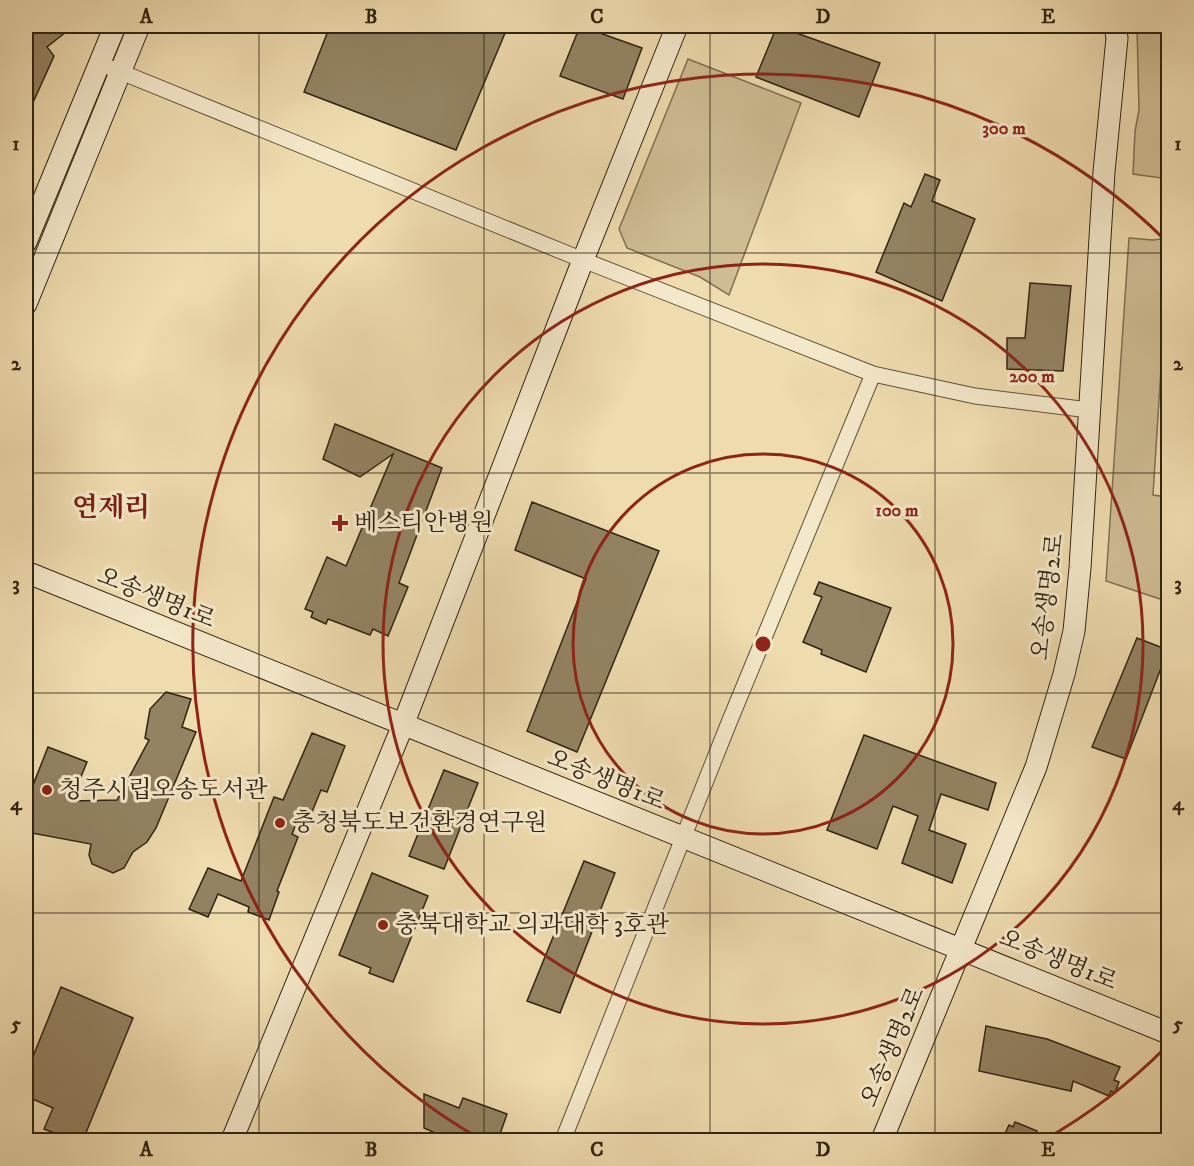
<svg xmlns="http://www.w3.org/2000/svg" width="1194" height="1166" font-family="'IM FELL DW Pica','Noto Serif KR',serif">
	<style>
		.green { fill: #cebc93; stroke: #7f7052; stroke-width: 1.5 }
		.building { fill: #938363; stroke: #302312; stroke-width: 1.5 }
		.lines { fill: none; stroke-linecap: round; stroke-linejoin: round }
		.street-casing { stroke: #605139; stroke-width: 17 }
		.secondary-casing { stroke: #302312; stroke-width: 23 }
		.street { stroke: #f4e8ca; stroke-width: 15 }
		.secondary { stroke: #f4e8ca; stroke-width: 21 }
		.grid { fill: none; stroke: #302312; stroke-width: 1.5; stroke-opacity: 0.55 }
		.ring { fill: none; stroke: #8f2418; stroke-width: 3 }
		.poi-dot { fill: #8f2418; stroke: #f4e8ca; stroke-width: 2 }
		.labels { text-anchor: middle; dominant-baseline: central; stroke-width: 6; stroke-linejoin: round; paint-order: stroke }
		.poi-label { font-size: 24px; fill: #302312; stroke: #f4e8ca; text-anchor: start }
		.street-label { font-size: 24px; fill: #302312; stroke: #f4e8ca }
		.quarter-label { font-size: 27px; font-weight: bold; fill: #7a1f14; stroke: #f4e8ca }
		.centre { fill: #8f2418; stroke: #f4e8ca; stroke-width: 3 }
		.ring-label { font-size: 18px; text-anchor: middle; font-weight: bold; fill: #8f2418; stroke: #f4e8ca; stroke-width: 6; stroke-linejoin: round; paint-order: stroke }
		.neatline { fill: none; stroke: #302312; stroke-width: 2 }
		.grid-label { font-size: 20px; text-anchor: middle; font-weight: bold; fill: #302312 }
	</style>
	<rect width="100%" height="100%" fill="#eedbae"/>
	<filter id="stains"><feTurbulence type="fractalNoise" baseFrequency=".00333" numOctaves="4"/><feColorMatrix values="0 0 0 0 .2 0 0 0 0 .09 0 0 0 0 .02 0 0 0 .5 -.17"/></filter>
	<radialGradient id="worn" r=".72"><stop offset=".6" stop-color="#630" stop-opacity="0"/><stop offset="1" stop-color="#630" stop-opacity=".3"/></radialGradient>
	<g class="green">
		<polygon points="1137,26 1168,26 1168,179 1133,174 1135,131 1139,110"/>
		<polygon points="688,59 801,103 729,295 700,277 627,248 619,229"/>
		<polygon points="1129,238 1153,240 1168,238 1168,321 1164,321 1153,495 1168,497 1168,603 1163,600 1106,581"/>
	</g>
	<g class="building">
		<polygon points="26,26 60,26 66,32 47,47 54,56 26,118"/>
		<polygon points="330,26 508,26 456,150 304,92"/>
		<polygon points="580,26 642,48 623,99 560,76"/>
		<polygon points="777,26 880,63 859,117 756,77"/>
		<polygon points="925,174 940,180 932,201 975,219 942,301 876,272 904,203 911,207"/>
		<polygon points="1030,283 1071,286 1063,371 1007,369 1007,338 1025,338"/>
		<polygon points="335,424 442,468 399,583 408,587 388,636 373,629 370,635 328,619 326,624 311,617 313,612 305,609 327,557 346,566 393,454 360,477 323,459"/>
		<polygon points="532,502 659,551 577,752 527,731 586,579 515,550"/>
		<polygon points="819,582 891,608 866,672 821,654 822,650 803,642 822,597 814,594"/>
		<polygon points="1137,638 1168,650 1126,759 1092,747"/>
		<polygon points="166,692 191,699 182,727 196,732 156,828 147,842 133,852 124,868 113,873 92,864 89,855 91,844 26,832 26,803 48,747 87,762 71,801 117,800 149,740 145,738 150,709"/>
		<polygon points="312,733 345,746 327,792 321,790 312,812 303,808 292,834 298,837 277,891 279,892 269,920 248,912 249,907 218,894 208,917 189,909 208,868 241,881 274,797 283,800"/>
		<polygon points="864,735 996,783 988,810 941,794 929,830 966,844 952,883 902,863 918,816 893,806 877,849 827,830"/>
		<polygon points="444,770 478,783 444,869 409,856"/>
		<polygon points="584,861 615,873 560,1013 527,1001"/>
		<polygon points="372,873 428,896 393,982 369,973 371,968 339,955"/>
		<polygon points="61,987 133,1018 83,1140 73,1140 44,1129 53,1108 26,1096 26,1074"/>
		<polygon points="986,1026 1047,1039 1120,1067 1114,1080 1119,1082 1115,1093 1111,1091 1109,1096 1073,1081 1071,1091 979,1071"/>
		<polygon points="424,1094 459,1108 463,1098 507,1114 498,1140 451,1140 424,1128"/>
		<polygon points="1015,1122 1037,1131 1034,1140 1002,1140 1009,1125 1013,1127"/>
	</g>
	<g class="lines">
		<g class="street-casing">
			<g id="street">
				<polyline points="111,68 583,260 873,374 975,396 1089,410"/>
				<polyline points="563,1140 728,725 873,374"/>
			</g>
		</g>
		<g class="secondary-casing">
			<g id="secondary">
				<polyline points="26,242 115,26"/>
				<polyline points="26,304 139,26"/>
				<polyline points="26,572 1168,1033"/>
				<polyline points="232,1140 403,725 583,260 677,26"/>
				<polyline points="882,1140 1036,767 1064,674 1074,631 1080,568 1104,172 1117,38 1115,26"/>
			</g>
		</g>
		<use href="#street" class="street"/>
		<use href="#secondary" class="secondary"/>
	</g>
	<path class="grid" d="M259,26v1114M484,26v1114M710,26v1114M935,26v1114M26,253h1142M26,473h1142M26,693h1142M26,913h1142"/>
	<g class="ring">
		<circle cx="763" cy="644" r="190"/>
		<circle cx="763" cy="644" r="380"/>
		<path d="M1166 1047A570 570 0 0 1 1044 1140M482 1140A570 570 0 1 1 1166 241"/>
	</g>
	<g class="poi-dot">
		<path d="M337 514h6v6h6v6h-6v6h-6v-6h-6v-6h6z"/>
		<circle cx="47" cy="790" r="6"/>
		<circle cx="280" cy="823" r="6"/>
		<circle cx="383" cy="925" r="6"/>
	</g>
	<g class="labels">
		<g class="poi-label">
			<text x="354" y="523">베스티안병원</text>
			<text x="59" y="790">청주시립오송도서관</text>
			<text x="292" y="823">충청북도보건환경연구원</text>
			<text x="395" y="925">충북대학교 의과대학 3호관</text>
		</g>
		<g class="street-label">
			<text transform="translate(1048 597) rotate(-83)">오송생명2로</text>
			<text transform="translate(156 598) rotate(22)">오송생명1로</text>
			<text transform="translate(606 780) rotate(22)">오송생명1로</text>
			<text transform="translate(1058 960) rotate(22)">오송생명1로</text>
			<text transform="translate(893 1047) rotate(-67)">오송생명2로</text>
		</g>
		<g class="quarter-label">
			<text x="111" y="508">연제리</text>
		</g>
	</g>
	<circle cx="763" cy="644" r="9" class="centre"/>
	<g class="ring-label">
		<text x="1004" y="134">300 m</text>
		<text x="1032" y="382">200 m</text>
		<text x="897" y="516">100 m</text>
	</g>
	<rect width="1194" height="1166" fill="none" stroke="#eedbae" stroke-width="66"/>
	<rect x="33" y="33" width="1128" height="1100" class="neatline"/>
	<g class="grid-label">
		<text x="146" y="23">A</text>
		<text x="371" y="23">B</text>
		<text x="597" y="23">C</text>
		<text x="823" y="23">D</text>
		<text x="1048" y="23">E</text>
		<text x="16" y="150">1</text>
		<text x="1178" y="150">1</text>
		<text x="16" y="370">2</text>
		<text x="1178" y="370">2</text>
		<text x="16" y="590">3</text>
		<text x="1178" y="590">3</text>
		<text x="16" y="810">4</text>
		<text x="1178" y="810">4</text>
		<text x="16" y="1030">5</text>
		<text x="1178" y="1030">5</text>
		<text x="146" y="1156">A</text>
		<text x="371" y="1156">B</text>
		<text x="597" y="1156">C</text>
		<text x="823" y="1156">D</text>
		<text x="1048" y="1156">E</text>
	</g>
	<rect width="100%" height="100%" filter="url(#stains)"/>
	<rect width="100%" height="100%" fill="url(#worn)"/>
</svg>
